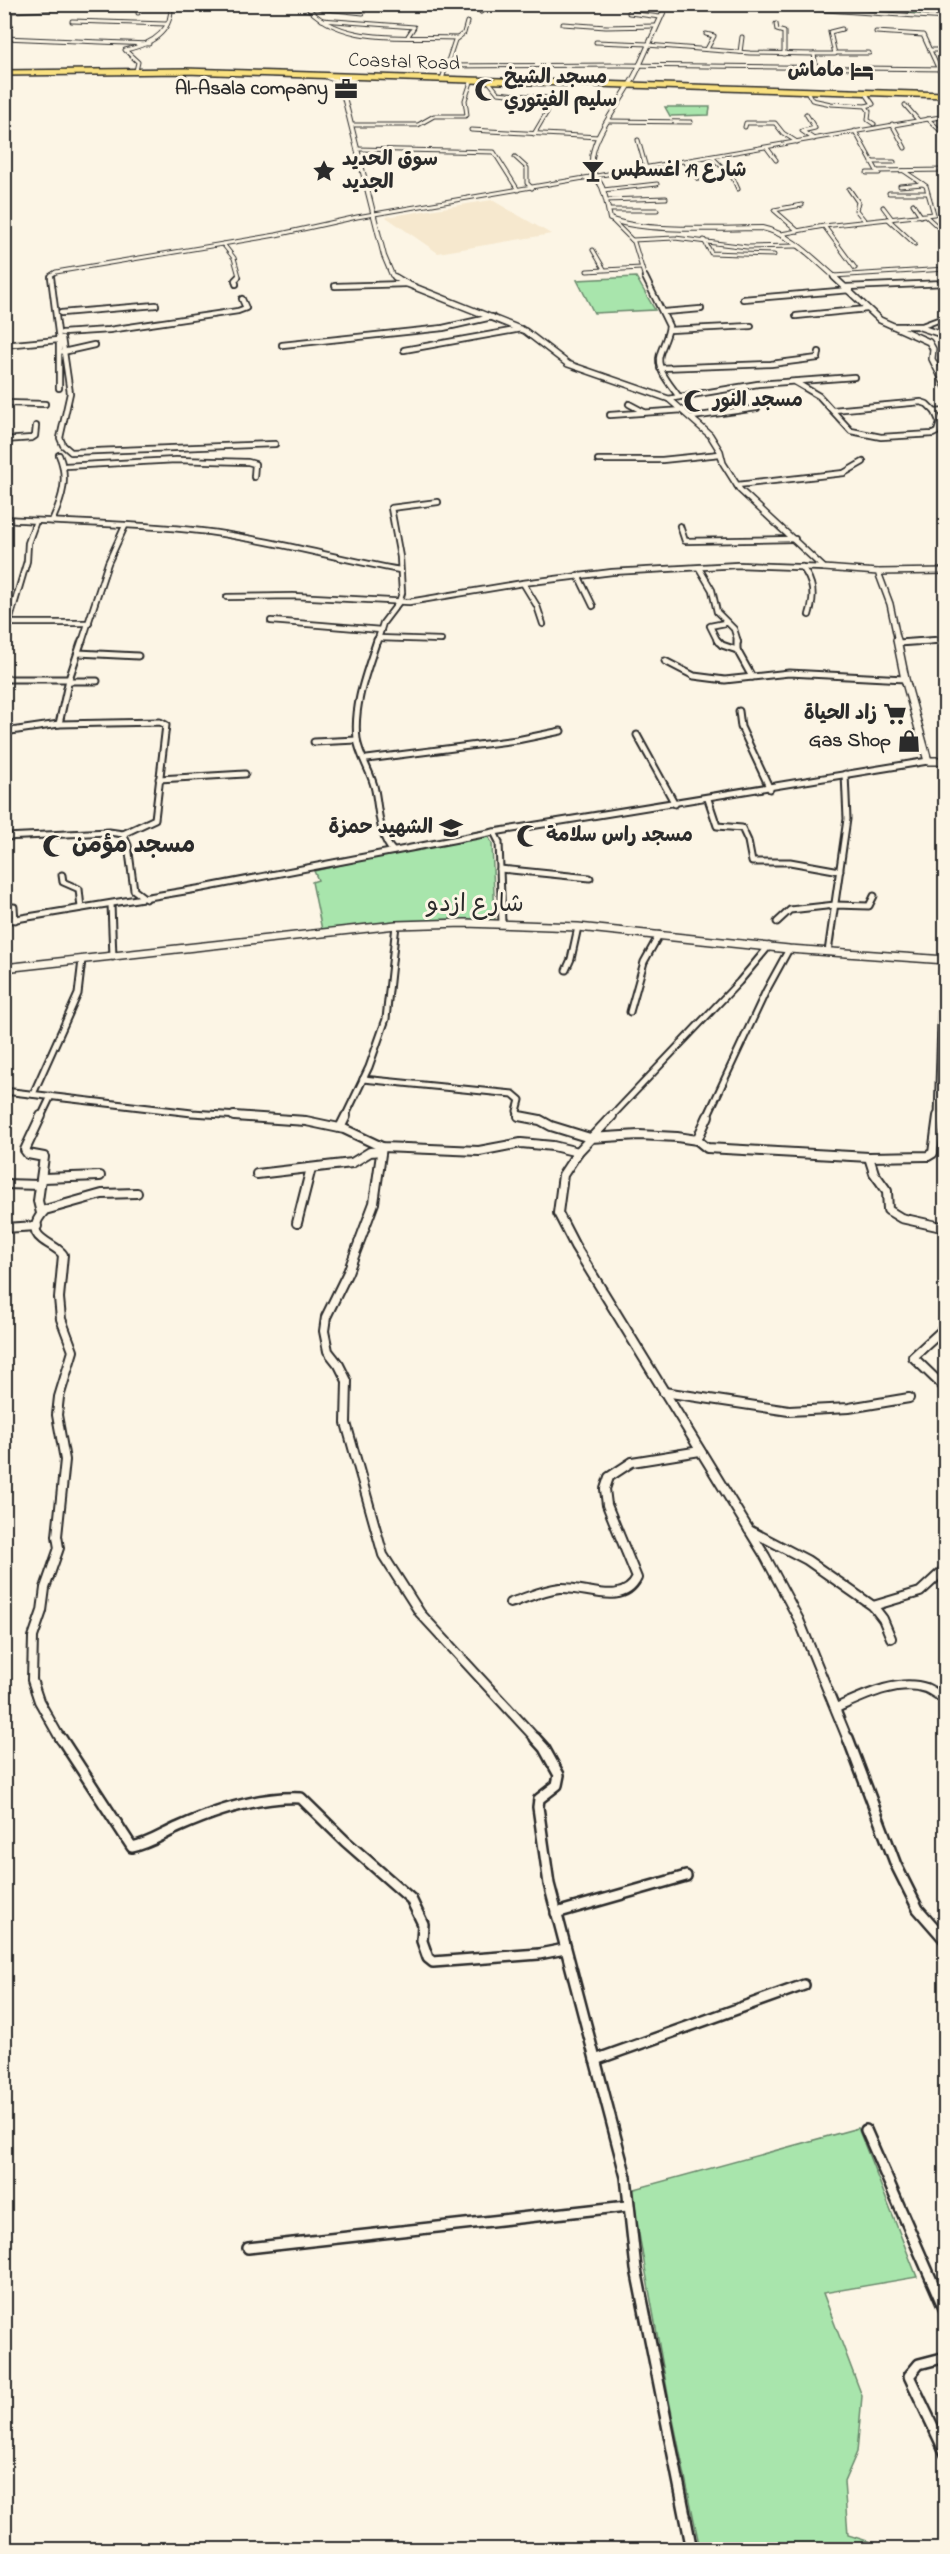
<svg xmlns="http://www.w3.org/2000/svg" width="950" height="2554" font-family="'Indie Flower','Playpen Sans Arabic',sans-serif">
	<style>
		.built { fill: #f6e8ce }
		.green { fill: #a8e5ac; stroke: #6a886c; stroke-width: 1.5 }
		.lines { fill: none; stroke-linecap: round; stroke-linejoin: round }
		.minor-far4-casing { stroke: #2b2b2b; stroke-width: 5 }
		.minor-far3-casing { stroke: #2b2b2b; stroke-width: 8 }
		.minor-far2-casing { stroke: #2b2b2b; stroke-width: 9 }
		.minor-far1-casing { stroke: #2b2b2b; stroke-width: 12 }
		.minor-casing { stroke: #2b2b2b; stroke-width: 14 }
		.tertiary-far2-casing { stroke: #2b2b2b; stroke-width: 6 }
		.tertiary-far1-casing { stroke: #2b2b2b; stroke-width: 8 }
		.tertiary-casing { stroke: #2b2b2b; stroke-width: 10 }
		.trunk-casing { stroke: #2b2b2b; stroke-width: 8 }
		.minor-far4 { stroke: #fcf5e5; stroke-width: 3 }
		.minor-far3 { stroke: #fcf5e5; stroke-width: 4.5 }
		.minor-far2 { stroke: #fcf5e5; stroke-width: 5 }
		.minor-far1 { stroke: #fcf5e5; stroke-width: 8 }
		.minor { stroke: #fcf5e5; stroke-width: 9 }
		.tertiary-far2 { stroke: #fcf5e5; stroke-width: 4 }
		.tertiary-far1 { stroke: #fcf5e5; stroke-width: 5 }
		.tertiary { stroke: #fcf5e5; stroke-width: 7 }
		.trunk { stroke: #fae180; stroke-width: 5 }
		.labels { text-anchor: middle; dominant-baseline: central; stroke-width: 6; stroke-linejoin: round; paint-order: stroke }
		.far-street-label { font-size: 20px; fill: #2b2b2b; stroke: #fcf5e5 }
		.far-poi-label { font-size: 20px; font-weight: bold; fill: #2b2b2b; stroke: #fcf5e5; text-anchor: end }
		.poi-label { font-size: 24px; font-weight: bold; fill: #2b2b2b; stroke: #fcf5e5; text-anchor: start }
		.street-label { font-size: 24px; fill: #2b2b2b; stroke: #fcf5e5 }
	</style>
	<rect width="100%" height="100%" fill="#fcf5e5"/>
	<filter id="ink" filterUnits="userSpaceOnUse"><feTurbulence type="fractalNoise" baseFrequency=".0167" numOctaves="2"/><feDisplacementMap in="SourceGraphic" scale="12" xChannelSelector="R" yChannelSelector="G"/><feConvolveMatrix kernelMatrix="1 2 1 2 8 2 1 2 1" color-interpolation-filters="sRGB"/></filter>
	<g filter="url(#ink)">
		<polygon class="built" points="492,200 551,234 438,253 386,217"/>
		<g class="green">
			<polygon points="890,5 945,5 945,15 943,12 927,11 926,16 909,14 910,12 904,11 905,9 884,9 884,11 895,11 892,14 858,13"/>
			<polygon points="665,107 710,107 709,115 670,116"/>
			<polygon points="636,277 655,310 594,313 577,280"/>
			<polygon points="488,836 492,843 495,920 395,922 322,930 312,882 318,880 314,871 371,858"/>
			<polygon points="858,2128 917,2277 823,2293 862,2396 857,2452 844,2482 848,2535 893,2549 700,2549 669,2400 631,2190"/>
		</g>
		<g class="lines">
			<g class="minor-far4-casing">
				<g id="minor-far4">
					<polyline points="138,4 138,13"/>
					<path d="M304,4c36,43 102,31 153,34"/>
					<polyline points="630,4 629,13 660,17"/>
					<polyline points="738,4 946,18"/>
					<polyline points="418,6 439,7 442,4"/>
					<polyline points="307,7 363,13"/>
					<polyline points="665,7 707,7"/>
					<polyline points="481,12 490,4"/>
					<polyline points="322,20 414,27 408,36"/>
					<polyline points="72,21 166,24"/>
					<polyline points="563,24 606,27 656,26"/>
					<polyline points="776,24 777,30 784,32 784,54"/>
					<polyline points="876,32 923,35 939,70"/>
					<polyline points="4,33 11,25"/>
					<polyline points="706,34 714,36 707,49"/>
					<polyline points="4,38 149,44"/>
					<polyline points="596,42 648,44"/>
					<polyline points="647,45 750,53 814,54 816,68"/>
					<polyline points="930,50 946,50"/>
					<polyline points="740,52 742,37"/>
					<polyline points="835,53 869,53"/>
					<polyline points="814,54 835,54 830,32 842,29"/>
					<polyline points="445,66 621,65 946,69"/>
					<path d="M136,71l2,-9 -13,-12c24,-5 48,-17 46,-46"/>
					<polyline points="442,79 455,40 464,33 467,22"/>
					<polyline points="490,83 498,93 546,98 544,102"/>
					<polyline points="808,93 812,100 831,104 866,106"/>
					<polyline points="866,94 873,104 866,106 869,111 868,120 874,124"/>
					<polyline points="905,105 918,120"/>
					<polyline points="806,114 815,128 802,131 814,139"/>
					<polyline points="928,119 946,136"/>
					<polyline points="608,121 691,122"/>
					<polyline points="892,124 905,148"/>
					<polyline points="352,125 418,125 434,116 465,116 467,115 465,100 471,82"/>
					<polyline points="745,127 746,123 775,123 783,133 797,142"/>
					<polyline points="471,130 599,137"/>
					<polyline points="855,131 877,171 946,170"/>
					<polyline points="534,134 547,112"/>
					<polyline points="638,140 646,168"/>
					<polyline points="767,148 776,160"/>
					<polyline points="358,149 494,152 518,190"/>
					<polyline points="515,157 527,168 527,183 532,188"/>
					<polyline points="712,157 733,178 738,189"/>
					<polyline points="685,162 698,179"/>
					<polyline points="872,162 894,162"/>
					<polyline points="867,173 879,173 877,171"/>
					<polyline points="900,186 923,184"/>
					<polyline points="849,189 858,202 856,210 865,221"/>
					<polyline points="603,190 657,184"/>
					<polyline points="889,193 927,193"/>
					<polyline points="606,200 666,198"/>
					<polyline points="913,204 921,216"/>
					<polyline points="883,207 892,219"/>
					<polyline points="609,210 657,210"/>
					<polyline points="926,216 938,227 946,229"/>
					<polyline points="888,219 915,244"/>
					<polyline points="613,221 634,242 645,278"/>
					<polyline points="824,226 855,268"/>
					<polyline points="798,231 774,210 802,205"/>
					<polyline points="781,234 824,226 934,214 926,186 904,171"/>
					<polyline points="632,240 675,238 747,247 798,246"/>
					<polyline points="704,240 711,253 774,255"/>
					<polyline points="223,244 234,258 239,276 237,278"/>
					<polyline points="593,250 604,269"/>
					<polyline points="587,271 641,268"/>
					<polyline points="833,276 946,269"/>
					<polyline points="51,278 51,275 56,272 276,235 357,217 946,116"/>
				</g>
			</g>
			<g class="minor-far3-casing">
				<g id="minor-far3">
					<polyline points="51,277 59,340 59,388"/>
					<path d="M645,277l24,49c-1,10 -6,18 -9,28 -5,15 11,31 19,43l-10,2"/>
					<polyline points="236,284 235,280 238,277"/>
					<polyline points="335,286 407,284"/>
					<polyline points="846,287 946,283"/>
					<polyline points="743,299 850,290"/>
					<polyline points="664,312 701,309"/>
					<polyline points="61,313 156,305"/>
					<polyline points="796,316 867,309"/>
					<polyline points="893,326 922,326 946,317"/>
					<polyline points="919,327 946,336"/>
					<polyline points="669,330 751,326"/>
					<polyline points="62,333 109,330 238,311 246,308 242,299"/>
					<polyline points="62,338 70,393 60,438 63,445 71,452 275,444"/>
					<polyline points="4,345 58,340"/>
					<polyline points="282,345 443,328 492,317"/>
					<polyline points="404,350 521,329"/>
					<polyline points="63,352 94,345"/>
					<polyline points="660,368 771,364 818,358 819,352"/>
					<polyline points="795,382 819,396 851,431 881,437 933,434 937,432 940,423 935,412 946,411"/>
					<polyline points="679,397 758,384 854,377"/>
					<polyline points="4,403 45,404"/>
					<polyline points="629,404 644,412"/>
					<polyline points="833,410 921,402 927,404 935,412"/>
					<polyline points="610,415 684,410"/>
					<polyline points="692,417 757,408"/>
					<polyline points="4,440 32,438 35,436 36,426"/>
					<polyline points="598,460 662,460 720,454"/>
					<polyline points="65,466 176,460 248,462 255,464 254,477"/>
					<polyline points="737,485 844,473 863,462"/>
					<path d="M4,519c65,4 132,4 197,12 67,8 133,27 199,39"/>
					<path d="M52,521c10,-22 17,-43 7,-66"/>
					<polyline points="680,526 685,541 795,539"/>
					<path d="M802,567c12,16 13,29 7,48"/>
					<polyline points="699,568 712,590 717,612 734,629 738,642"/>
					<polyline points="578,575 593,606"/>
					<polyline points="523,583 537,606 543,624"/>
					<polyline points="227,597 293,596 409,602 523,583 612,572 738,565 824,568"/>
					<polyline points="271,621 381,630"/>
					<polyline points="9,622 27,561 28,543 36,521"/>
					<polyline points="8,623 89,623"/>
					<polyline points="378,638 441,640"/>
					<polyline points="82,642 108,563 125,526"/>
					<polyline points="377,642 383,623 399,602 402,593 400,557 391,508 438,502"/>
					<polyline points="718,642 710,626 725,623"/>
					<polyline points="917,642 946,640"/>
				</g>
			</g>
			<g class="minor-far2-casing">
				<g id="minor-far2">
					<path d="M377,640c-10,31 -24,65 -20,99 2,17 15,34 18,51 4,20 4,47 18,61"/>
					<polyline points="717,640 722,645 737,650"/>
					<polyline points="737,640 737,650 752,677"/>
					<polyline points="898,643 941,640"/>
					<polyline points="78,653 138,656"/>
					<polyline points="665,661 694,676 725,680 789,673 905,679"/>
					<polyline points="4,679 69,679"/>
					<polyline points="69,681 97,681"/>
					<polyline points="739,711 741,727 770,789"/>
					<polyline points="59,724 69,679 82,640"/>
					<polyline points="4,732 59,724 160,722 166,725 155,819 123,834"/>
					<polyline points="637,735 675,804"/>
					<polyline points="314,742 357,740"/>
					<polyline points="367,759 517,740 561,731"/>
					<polyline points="159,779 245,774"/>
					<polyline points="708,799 717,826 742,828 748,841 752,862 790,862 840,871"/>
					<polyline points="494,832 499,842 502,923"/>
					<polyline points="4,837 109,832 123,834 128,845 134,890 146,899"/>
					<polyline points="500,869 590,878"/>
					<polyline points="62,875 63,882 79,889 81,908"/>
					<polyline points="111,904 113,957"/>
					<polyline points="4,907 14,907 15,920"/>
					<polyline points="4,921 203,888 494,832 928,761"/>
					<polyline points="777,922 790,910 835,905 869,906 874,896"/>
					<polyline points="828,952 847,819 845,774"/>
					<polyline points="566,970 571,959 578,927"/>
					<polyline points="630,1012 644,962 659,935"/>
					<polyline points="363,1079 513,1094 520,1100 517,1111 519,1116 527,1117"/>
					<polyline points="4,1091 192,1113 255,1117"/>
					<polyline points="33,1094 78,994 82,960"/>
					<polyline points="41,1117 51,1096"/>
					<polyline points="345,1117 369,1067 386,1019 396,925"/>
					<polyline points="611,1117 739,982 769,946"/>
					<polyline points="707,1117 766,991 789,949"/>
					<polyline points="938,1117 943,960"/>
				</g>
			</g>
			<g class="minor-far1-casing">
				<g id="minor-far1">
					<polyline points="234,1116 306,1121 344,1129 382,1147 479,1151 521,1143 553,1146 578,1152"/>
					<polyline points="519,1116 540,1120 551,1126 590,1138 639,1135 677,1137 697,1140 707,1148 869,1157 928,1156 933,1153 938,1116"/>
					<polyline points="612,1116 578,1152 563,1175 558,1213 575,1246 765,1556 799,1620 848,1740"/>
					<polyline points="340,1128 346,1116"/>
					<polyline points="697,1140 708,1116"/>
					<polyline points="382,1147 374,1203 348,1272 326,1317 324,1331 328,1351 339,1365 347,1381 346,1423 383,1555 420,1613 537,1740"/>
					<polyline points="869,1157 874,1173 887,1191 888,1210 901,1218 946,1228"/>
					<polyline points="257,1174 352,1163 370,1152 381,1151"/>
					<polyline points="43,1178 100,1176"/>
					<polyline points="4,1184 40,1185"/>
					<polyline points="41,1213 38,1201 44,1157 28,1154 25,1150 41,1116"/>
					<polyline points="297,1223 311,1168"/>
					<polyline points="4,1228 37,1226"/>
					<polyline points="946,1327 913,1357 946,1389"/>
					<polyline points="664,1392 789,1411 849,1408 909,1398"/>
					<polyline points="749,1530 807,1560 873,1606 883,1619 891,1638"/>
					<path d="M510,1603c16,-5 32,-13 50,-15 26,-2 62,20 77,-10l-30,-73 -2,-16 4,-12 23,-15 68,-11"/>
					<polyline points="873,1606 920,1592 946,1568"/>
					<path d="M836,1708c25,-11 62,-30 90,-20 7,3 13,8 20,12"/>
					<path d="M61,1740l-22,-39 -7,-21 1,-43 9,-26 3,-23 14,-40 -2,-12 8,-76 -8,-45 2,-18 14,-46 -12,-32 -2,-21 4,-43c-7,-13 -45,-16 -18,-45l57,-16 35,-1"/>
				</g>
			</g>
			<g class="minor-casing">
				<g id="minor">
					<path d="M61,1738l71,109c17,-3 31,-13 47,-20 38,-17 80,-31 122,-29l44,43 66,58 12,25 -1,17 6,17 5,4 106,-8 26,-5"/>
					<polyline points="535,1738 544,1748 559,1775 557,1785 539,1799 538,1807 549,1884 626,2177 636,2269 692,2550"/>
					<polyline points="848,1738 896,1865 918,1909 946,1941"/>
					<polyline points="556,1913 686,1876"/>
					<polyline points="595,2060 804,1985"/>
					<polyline points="866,2130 946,2313"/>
					<polyline points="248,2248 627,2206"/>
					<polyline points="946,2357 919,2364 909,2376 946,2454"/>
				</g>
			</g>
			<g class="tertiary-far2-casing">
				<g id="tertiary-far2">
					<polyline points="4,11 125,4"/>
					<path d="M640,64c-10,30 -56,76 -47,106 1,6 6,11 9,17 4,10 6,21 8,32 35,14 112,9 152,9 29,6 52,31 74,50"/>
					<polyline points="640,64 667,4"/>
					<polyline points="327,77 338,81 341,85 384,256 392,275 398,278"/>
					<polyline points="340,83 355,78"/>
				</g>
			</g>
			<g class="tertiary-far1-casing">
				<g id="tertiary-far1">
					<polyline points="395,277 407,284 525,331 568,364 669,399 710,435 720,451 723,463 740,490 824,568 878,572 890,604 898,642"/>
					<polyline points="834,277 880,320 929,342 933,349 932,359 946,387"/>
					<polyline points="878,572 946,571"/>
				</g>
			</g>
			<g class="tertiary-casing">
				<g id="tertiary">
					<polyline points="897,640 905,679 928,761 946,761"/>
					<polyline points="4,968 396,925 465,923 578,927 789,949 946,960"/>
				</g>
			</g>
			<g class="trunk-casing">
				<polyline id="trunk" points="4,73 185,71 946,95"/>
			</g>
			<use href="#minor-far4" class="minor-far4"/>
			<use href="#minor-far3" class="minor-far3"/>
			<use href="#minor-far2" class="minor-far2"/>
			<use href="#minor-far1" class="minor-far1"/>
			<use href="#minor" class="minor"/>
			<use href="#tertiary-far2" class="tertiary-far2"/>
			<use href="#tertiary-far1" class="tertiary-far1"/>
			<use href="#tertiary" class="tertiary"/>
			<use href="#trunk" class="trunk"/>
		</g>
	</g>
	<defs>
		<g id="hotel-bare" transform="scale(1.8)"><path d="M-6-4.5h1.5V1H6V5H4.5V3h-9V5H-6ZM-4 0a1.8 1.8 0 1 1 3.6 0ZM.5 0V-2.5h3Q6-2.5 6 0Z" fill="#2b2b2b" stroke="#fcf5e5" stroke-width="2.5" paint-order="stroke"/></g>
		<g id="office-bare" transform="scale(1.8)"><path d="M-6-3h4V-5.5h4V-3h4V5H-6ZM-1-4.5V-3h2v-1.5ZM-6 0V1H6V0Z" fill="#2b2b2b" stroke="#fcf5e5" stroke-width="2.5" paint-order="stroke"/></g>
		<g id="mosque-bare" transform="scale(1.8)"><path d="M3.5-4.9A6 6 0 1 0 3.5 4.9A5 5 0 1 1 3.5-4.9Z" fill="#2b2b2b" stroke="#fcf5e5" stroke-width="2.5" paint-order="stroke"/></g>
		<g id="sight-bare" transform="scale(1.8)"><path d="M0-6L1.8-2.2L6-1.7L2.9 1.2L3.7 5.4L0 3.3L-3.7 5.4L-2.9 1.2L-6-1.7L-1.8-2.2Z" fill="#2b2b2b" stroke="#fcf5e5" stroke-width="2.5" paint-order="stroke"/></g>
		<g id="bar-bare" transform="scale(1.8)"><path d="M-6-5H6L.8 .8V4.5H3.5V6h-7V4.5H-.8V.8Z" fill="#2b2b2b" stroke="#fcf5e5" stroke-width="2.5" paint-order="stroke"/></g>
		<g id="supermarket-bare" transform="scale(1.8)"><path d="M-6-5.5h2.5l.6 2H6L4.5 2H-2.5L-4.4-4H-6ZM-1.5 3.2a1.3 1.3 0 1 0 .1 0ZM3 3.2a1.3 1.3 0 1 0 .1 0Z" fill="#2b2b2b" stroke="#fcf5e5" stroke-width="2.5" paint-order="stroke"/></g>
		<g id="shop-bare" transform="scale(1.8)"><path d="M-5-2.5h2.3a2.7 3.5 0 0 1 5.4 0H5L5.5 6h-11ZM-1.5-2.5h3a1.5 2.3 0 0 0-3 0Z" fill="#2b2b2b" stroke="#fcf5e5" stroke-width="2.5" paint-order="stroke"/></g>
		<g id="school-bare" transform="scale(1.8)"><path d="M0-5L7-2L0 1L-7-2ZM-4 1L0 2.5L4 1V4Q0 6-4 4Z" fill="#2b2b2b" stroke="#fcf5e5" stroke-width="2.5" paint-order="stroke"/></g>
	</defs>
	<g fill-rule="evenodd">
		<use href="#hotel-bare" x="862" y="71"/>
		<use href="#office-bare" x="346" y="89"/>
		<use href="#mosque-bare" x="486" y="90"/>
		<use href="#sight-bare" x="324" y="171"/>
		<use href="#bar-bare" x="593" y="171"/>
		<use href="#mosque-bare" x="695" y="401"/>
		<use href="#supermarket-bare" x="895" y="714"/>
		<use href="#shop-bare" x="909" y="741"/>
		<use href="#school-bare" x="451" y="828"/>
		<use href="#mosque-bare" x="528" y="836"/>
		<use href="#mosque-bare" x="54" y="846"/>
	</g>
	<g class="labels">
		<g class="far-street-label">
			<text transform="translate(404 63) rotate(2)">Coastal Road</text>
		</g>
		<g class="far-poi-label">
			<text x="844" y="71">ماماش</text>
			<text x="504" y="78" text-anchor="start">مسجد الشيخ<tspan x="504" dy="23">سليم الفيتوري</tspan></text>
			<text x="328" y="89">Al-Asala company</text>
			<text x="342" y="160" text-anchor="start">سوق الحديد<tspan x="342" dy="23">الجديد</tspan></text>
			<text x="611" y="171" text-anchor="start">شارع 19 اغسطس</text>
			<text x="713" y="401" text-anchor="start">مسجد النور</text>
			<text x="877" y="714">زاد الحياة</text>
			<text x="891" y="741">Gas Shop</text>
			<text x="433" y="828">الشهيد حمزة</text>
			<text x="546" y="836" text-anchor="start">مسجد راس سلامة</text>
		</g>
		<g class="poi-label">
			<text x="72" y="846">مسجد مؤمن</text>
		</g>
		<g class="street-label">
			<text x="475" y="905">شارع ازدو</text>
		</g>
	</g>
	<rect width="950" height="2554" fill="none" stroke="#fcf5e5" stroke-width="24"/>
	<rect x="12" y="12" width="926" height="2530" fill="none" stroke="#2b2b2b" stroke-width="2" filter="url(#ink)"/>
</svg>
